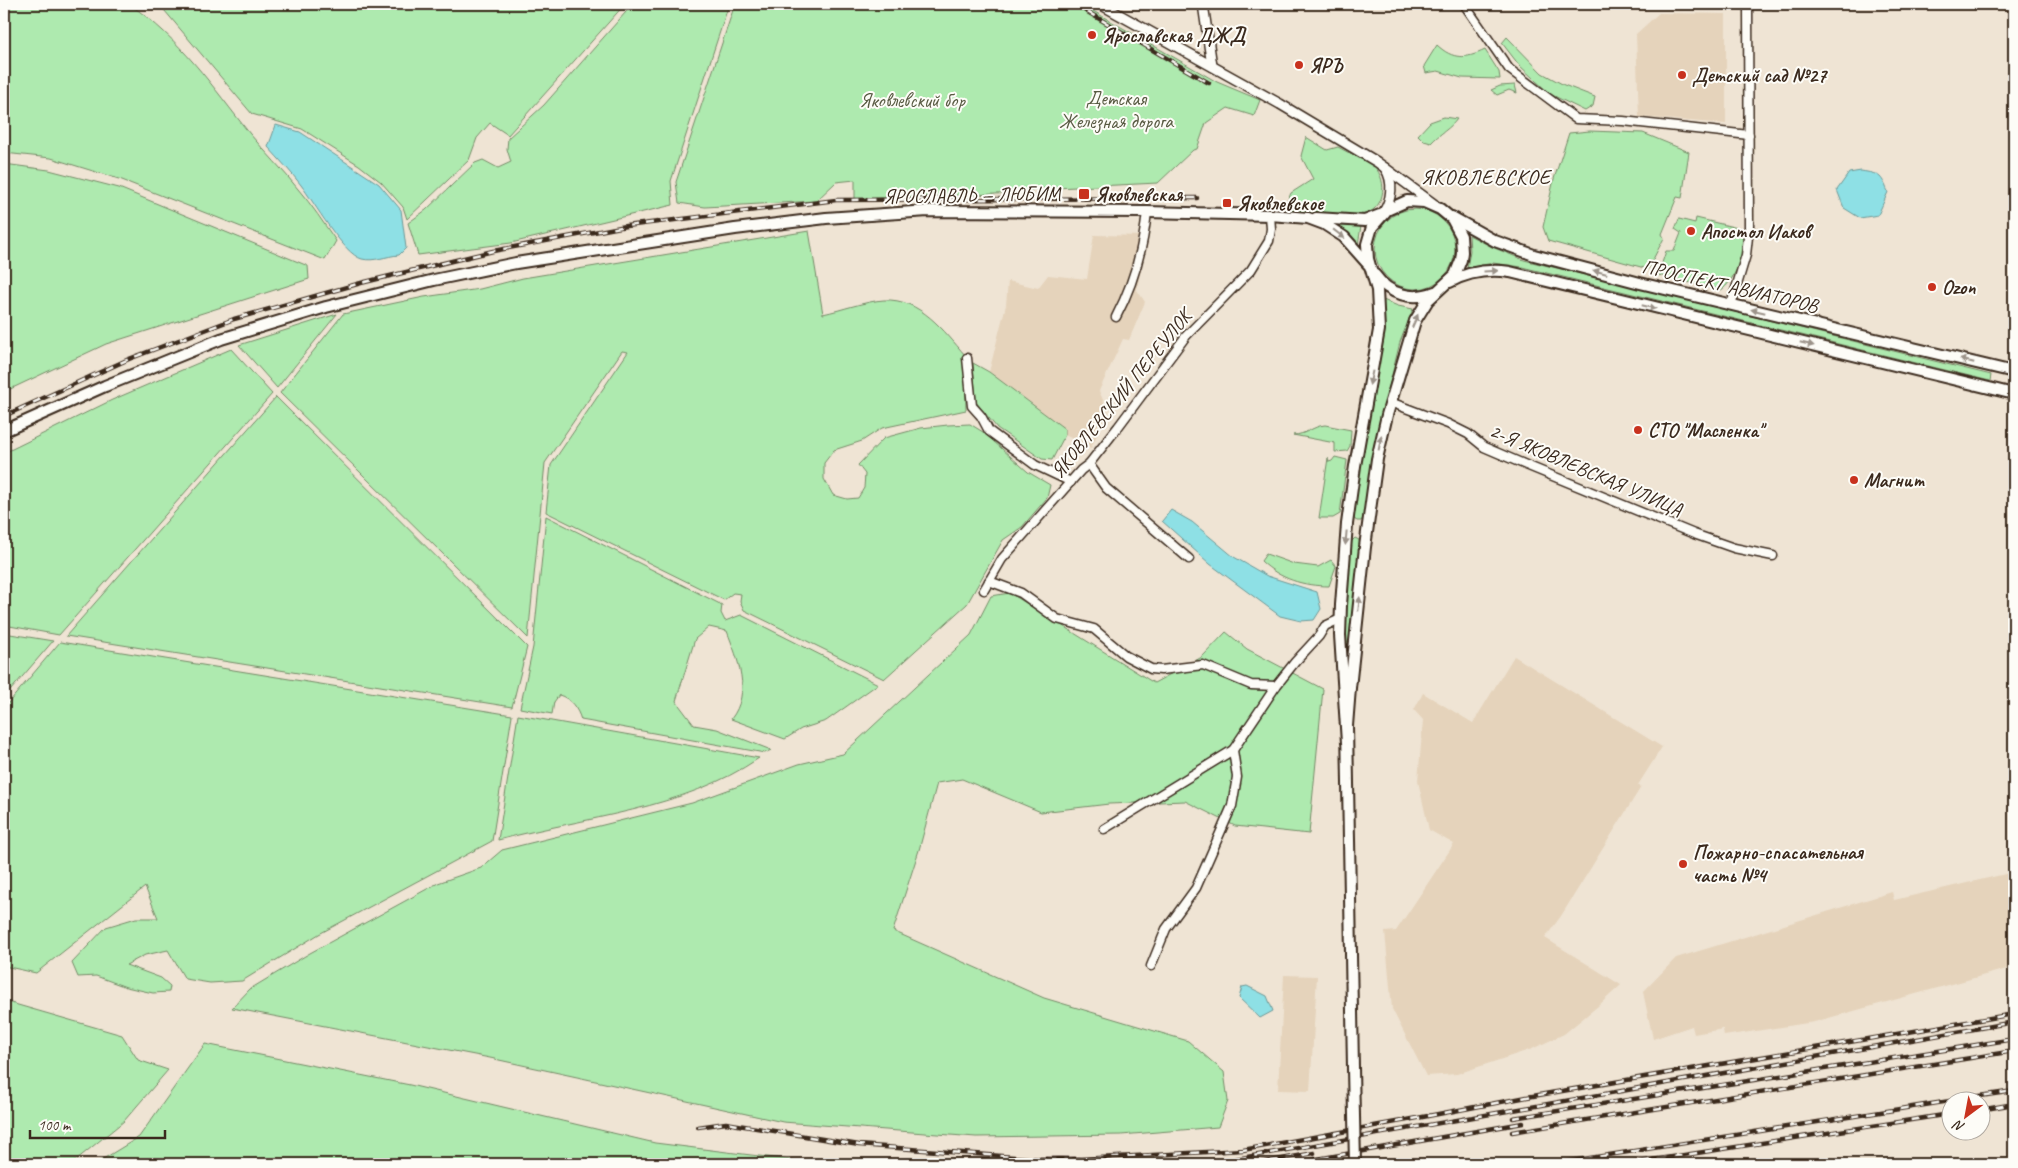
<svg xmlns="http://www.w3.org/2000/svg" width="2018" height="1168" font-family="Caveat,sans-serif">
	<style>
		.built { fill: #e5d3bb }
		.green { fill: #aeeaaf; stroke: #748a66 }
		.water { fill: #8ee0e5; stroke: #6d9795 }
		.lines { fill: none; stroke-linecap: round; stroke-linejoin: round }
		.minor-casing { stroke: #3b2a1e; stroke-width: 11 }
		.tertiary-casing { stroke: #3b2a1e; stroke-width: 12 }
		.secondary-casing { stroke: #3b2a1e; stroke-width: 14 }
		.minor { stroke: #fdfcf7; stroke-width: 8 }
		.tertiary { stroke: #fdfcf7; stroke-width: 9 }
		.secondary { stroke: #fdfcf7; stroke-width: 10 }
		.rail-casing { stroke: #3b2a1e; stroke-width: 4.5 }
		.rail { stroke: #fdfcf7; stroke-width: 2.5; stroke-dasharray: 8; stroke-linecap: butt }
		.secondary-bridge-casing { stroke: #3b2a1e; stroke-width: 14; stroke-linecap: butt }
		.secondary-bridge { stroke: #fdfcf7; stroke-width: 10 }
		.oneway { fill: #9c938a }
		.poi-dot { fill: #c8321e; stroke: #fdfcf7; stroke-width: 2 }
		.labels { text-anchor: middle; dominant-baseline: central; stroke-width: 4; stroke-linejoin: round; paint-order: stroke }
		.poi-label { font-size: 20px; font-weight: bold; fill: #3b2a1e; stroke: #fdfcf7; text-anchor: start }
		.park-label { font-size: 20px; fill: #585a42; stroke: #fdfcf7 }
		.street-label { font-size: 20px; fill: #3b2a1e; stroke: #fdfcf7 }
		.neighbourhood-label { font-size: 21px; letter-spacing: 1px; fill: #3b2a1e; stroke: #fdfcf7 }
	</style>
	<rect width="100%" height="100%" fill="#efe4d4"/>
	<filter id="ink" filterUnits="userSpaceOnUse"><feTurbulence type="fractalNoise" baseFrequency=".02" numOctaves="2"/><feDisplacementMap in="SourceGraphic" scale="10" xChannelSelector="R" yChannelSelector="G"/><feConvolveMatrix kernelMatrix="1 2 1 2 8 2 1 2 1" color-interpolation-filters="sRGB"/></filter>
	<g filter="url(#ink)">
		<g class="built">
			<polygon points="1659,13 1726,14 1726,124 1639,117 1636,34"/>
			<polygon points="1094,235 1147,236 1137,290 1145,302 1129,340 1123,339 1099,391 1108,411 1091,448 1065,435 1065,429 989,372 1006,305 1008,281 1038,288 1048,275 1087,279"/>
			<polygon points="1514,656 1662,747 1638,785 1641,787 1561,916 1545,938 1621,985 1598,1006 1564,1034 1532,1049 1457,1074 1426,1076 1392,1009 1385,932 1396,931 1454,844 1429,830 1418,781 1423,720 1414,710 1423,693 1473,723"/>
			<polygon points="2014,872 2014,967 1814,1022 1724,1036 1723,1029 1694,1034 1692,1026 1653,1039 1643,992 1676,958 1892,892 1894,900"/>
			<polygon points="1284,975 1317,976 1310,1091 1278,1090"/>
		</g>
		<g class="green">
			<path d="M4,4h125c52,35 83,82 121,130 16,19 33,36 48,55 14,16 26,35 38,52l-11,19 -203,-80 -71,-22 -47,-5z"/>
			<polygon points="159,4 625,4 508,135 490,123 477,138 469,160 407,219 403,207 381,182 359,165 302,129 252,114"/>
			<polygon points="633,4 729,4 671,181 673,205 511,243 418,255 408,223 426,210 475,163 483,160 498,168 511,162 507,149 508,138 544,105"/>
			<polygon points="735,4 1081,4 1217,82 1260,100 1254,116 1228,108 1206,123 1197,149 1193,150 1158,183 1035,189 1022,193 855,199 855,180 836,182 816,201 705,207 679,203 676,182"/>
			<polygon points="1507,37 1542,73 1564,85 1595,97 1593,106 1585,111 1550,94 1519,65 1502,43"/>
			<path d="M1437,45c16,15 29,14 48,5l14,22 1,7 -38,-1 -24,-7 -12,2 -2,-7z"/>
			<polygon points="1515,85 1517,93 1509,90 1497,95 1491,90 1500,86"/>
			<path d="M1444,117l13,2c-6,9 -18,15 -26,24l-7,-2 -6,-6 12,-13z"/>
			<polygon points="1590,131 1643,133 1689,152 1682,198 1677,197 1662,234 1664,238 1648,269 1548,241 1543,227 1554,179 1569,133"/>
			<path d="M1306,137l21,13 11,-3 36,19c15,16 11,45 -13,49l-78,-4 8,-18 22,-14 -12,-23z"/>
			<polygon points="4,164 49,170 119,188 308,266 309,279 106,344 4,392"/>
			<circle cx="1415" cy="249" r="40"/>
			<path d="M1696,218l46,11 4,4c2,14 -13,51 -25,57l-63,-15 8,-24h8l7,-18 -6,-4 4,-10 16,4z"/>
			<polygon points="1335,224 1361,226 1358,245"/>
			<path d="M809,231l14,83c19,-4 43,-13 61,-14 36,-2 60,31 81,55l1,55 -84,18 -20,13 -28,9 -10,13v16l9,16 14,4 11,-1 6,-10 1,-14 -7,-9 26,-27 37,-10 27,-3 22,-1 13,8 45,40 22,13 -3,13 -25,29 -19,13 -36,64 -83,75 -140,-69 -4,-9 1,-7 -8,-1 -9,7 -178,-88 5,-47 77,-113 -6,-1 -77,112 -17,175 -248,-245 63,-79 81,-17 56,-8 43,-11z"/>
			<polygon points="1469,235 1492,247 1524,260 1991,375 1990,381 1522,267 1493,263 1467,268 1470,251"/>
			<polygon points="1383,300 1398,306 1413,309 1400,342 1377,436 1364,517 1361,521 1357,521 1354,519 1353,513 1361,453 1383,340"/>
			<polygon points="337,314 277,388 239,345"/>
			<polygon points="231,349 272,394 59,635 4,625 4,453 112,400"/>
			<polygon points="973,363 989,372 1065,429 1065,435 1052,460 1042,459 997,428 976,402"/>
			<polygon points="276,397 527,647 512,707 66,636"/>
			<path d="M1325,425l26,5 -1,16 -3,5 -12,1v-9l-42,-8c13,0 20,-9 32,-10z"/>
			<polygon points="1335,457 1347,460 1340,514 1333,518 1319,518 1328,458 1329,462 1332,461"/>
			<path d="M546,516l176,89 -1,8 4,8 16,-6 137,69 -52,37 -25,8 -16,10 -54,-20c21,-27 7,-59 -4,-88l-18,-4 -14,12 -19,62 18,24 23,4 54,21 -6,3 -184,-33c-3,-11 -11,-22 -22,-25l-5,7 -2,12 -32,-6 13,-61z"/>
			<polygon points="1355,538 1359,540 1360,546 1349,644 1345,644 1344,626 1350,543"/>
			<path d="M1266,554l28,10 24,3 13,-7 5,6 -7,20c-26,0 -49,-7 -68,-25z"/>
			<polygon points="1010,593 1154,683 1202,657 1226,632 1247,649 1323,689 1309,834 1235,826 1185,801 1109,804 1041,812 962,779 937,783 919,850 893,931 1044,998 1188,1041 1224,1072 1228,1101 1218,1127 1121,1135 976,1137 783,1122 490,1058 232,1008 250,989 310,953 438,883 481,868 502,850 692,803 799,764 843,754 971,635 991,596"/>
			<polygon points="4,633 53,641 4,698"/>
			<polygon points="60,642 512,715 492,841 319,934 242,981 210,983 185,979 168,950 145,955 126,965 161,978 170,986 169,992 153,993 126,987 96,976 78,977 72,963 106,927 136,918 158,918 145,887 36,973 4,966 4,708"/>
			<path d="M518,715l241,43c-76,52 -174,59 -261,82z"/>
			<polygon points="4,1001 122,1035 138,1060 168,1070 124,1121 71,1164 4,1164"/>
			<polygon points="205,1044 410,1085 655,1143 823,1164 95,1164 139,1137"/>
		</g>
		<g class="water">
			<path d="M276,125l24,7 79,52 22,26 5,38 -7,7c-13,1 -25,7 -37,4 -19,-5 -48,-57 -61,-74 -10,-13 -22,-26 -33,-38z"/>
			<path d="M1861,171c18,3 20,3 27,21l-10,23 -18,3 -16,-10 -7,-18 12,-17z"/>
			<polygon points="1171,510 1192,522 1234,557 1267,576 1317,592 1321,609 1314,620 1301,621 1280,616 1210,564 1162,521"/>
			<polygon points="1247,986 1267,996 1273,1011 1260,1018 1239,998 1242,987"/>
		</g>
		<g class="lines">
			<g class="minor-casing">
				<g id="minor">
					<polyline points="1464,4 1509,69 1576,119 1623,121 1749,135"/>
					<polyline points="1731,305 1746,255 1749,228 1748,4"/>
					<path d="M1116,317c18,-34 27,-68 31,-105"/>
					<polyline points="967,358 972,406 981,416 989,431 1035,465 1071,482"/>
					<polyline points="1390,402 1448,424 1468,434 1484,447 1526,465 1694,534 1734,548 1773,556"/>
					<polyline points="1089,464 1106,488 1189,559"/>
					<polyline points="989,581 1021,593 1057,619 1094,629 1126,656 1151,669 1161,670 1203,665 1251,685 1276,686"/>
					<polyline points="984,590 1002,559 1081,470 1089,464 1118,427 1186,336 1251,270 1269,241 1271,229 1270,215"/>
					<polyline points="1104,829 1233,750"/>
					<polyline points="1151,966 1166,929 1196,888 1232,806 1237,777 1233,750 1276,686 1295,662 1319,636 1325,626 1340,619"/>
				</g>
			</g>
			<g class="tertiary-casing">
				<g id="tertiary">
					<polyline points="1100,4 1280,104 1377,162 1434,204"/>
					<polyline points="1203,4 1212,66"/>
					<path d="M1383,213c9,-13 11,-32 2,-45"/>
				</g>
			</g>
			<g class="secondary-casing">
				<g id="secondary">
					<polyline points="1452,217 1495,241 1534,255 1640,283 2014,372"/>
					<polyline points="1316,218 1365,221 1380,215"/>
					<path d="M1375,275c14,20 38,26 60,17"/>
					<path d="M1450,282c18,-10 39,-13 60,-10l504,122"/>
					<polyline points="4,431 105,386 221,339 326,307 434,280 516,263 735,229 826,218 928,211 1147,212 1270,215 1308,218 1324,224 1344,237 1368,264"/>
					<polyline points="1347,743 1340,635 1341,605 1347,524 1355,466 1379,330 1377,290 1368,259 1367,244 1372,227 1387,210 1407,201 1424,202 1440,209 1452,219 1461,236 1462,252 1461,260 1455,275 1428,300 1415,321 1387,415 1377,459 1365,547 1350,688 1347,726 1353,1068"/>
				</g>
			</g>
			<use href="#minor" class="minor"/>
			<use href="#tertiary" class="tertiary"/>
			<use href="#secondary" class="secondary"/>
			<g class="rail-casing">
				<g id="rail">
					<polyline points="1074,4 1209,83"/>
					<polyline points="4,416 129,359 234,319 361,283 493,251 626,226 836,200 1197,198"/>
					<polyline points="1953,1100 2014,1091"/>
					<polyline points="1980,1110 2014,1104"/>
					<polyline points="1513,1118 2014,1039"/>
					<polyline points="698,1127 726,1123 859,1145 1039,1159 1081,1159 1243,1150 1407,1120 1527,1097 2014,1014"/>
					<polyline points="1512,1132 2014,1051"/>
					<polyline points="1306,1161 1523,1123"/>
					<polyline points="1207,1164 2014,1022"/>
					<polyline points="1255,1164 1314,1153"/>
					<polyline points="1552,1164 1950,1101"/>
					<polyline points="1626,1164 1950,1114"/>
					<polyline points="1761,1164 1798,1162 1847,1164"/>
				</g>
			</g>
			<use href="#rail" class="rail"/>
			<g class="secondary-bridge-casing">
				<polyline id="secondary-bridge" points="1353,1068 1355,1164"/>
			</g>
			<use href="#secondary-bridge" class="secondary-bridge"/>
		</g>
		<defs><path id="oneway-solid" d="M-6-.8H1V-3.2L6.5 0L1 3.2V.8H-6Z" transform="scale(1.25)"/></defs>
		<g class="oneway">
			<use href="#oneway-solid" transform="translate(1339 234) rotate(38)"/>
			<use href="#oneway-solid" transform="translate(1491 271) rotate(-4)"/>
			<use href="#oneway-solid" transform="translate(1600 272) rotate(-165)"/>
			<use href="#oneway-solid" transform="translate(1649 307) rotate(13)"/>
			<use href="#oneway-solid" transform="translate(1758 311) rotate(-167)"/>
			<use href="#oneway-solid" transform="translate(1415 321) rotate(-66)"/>
			<use href="#oneway-solid" transform="translate(1807 344) rotate(14)"/>
			<use href="#oneway-solid" transform="translate(1967 361) rotate(-166)"/>
			<use href="#oneway-solid" transform="translate(1371 378) rotate(102)"/>
			<use href="#oneway-solid" transform="translate(1380 443) rotate(-79)"/>
			<use href="#oneway-solid" transform="translate(1346 538) rotate(95)"/>
			<use href="#oneway-solid" transform="translate(1359 604) rotate(-84)"/>
		</g>
	</g>
	<g class="poi-dot">
		<circle cx="1092" cy="35" r="5"/>
		<circle cx="1299" cy="65" r="5"/>
		<circle cx="1682" cy="75" r="5"/>
		<rect x="1078" y="188" width="12" height="12" rx="2.5"/>
		<rect x="1222" y="198" width="10" height="10" rx="2.5"/>
		<circle cx="1691" cy="231" r="5"/>
		<circle cx="1932" cy="287" r="5"/>
		<circle cx="1638" cy="430" r="5"/>
		<circle cx="1854" cy="480" r="5"/>
		<circle cx="1683" cy="864" r="5"/>
	</g>
	<g class="labels">
		<g class="poi-label">
			<text x="1102" y="35">Ярославская ДЖД</text>
			<text x="1309" y="65">ЯРЪ</text>
			<text x="1692" y="75">Детский сад №27</text>
			<text x="1095" y="194">Яковлевская</text>
			<text x="1237" y="203">Яковлевское</text>
			<text x="1701" y="231">Апостол Иаков</text>
			<text x="1942" y="287">Ozon</text>
			<text x="1648" y="430">СТО "Масленка"</text>
			<text x="1864" y="480">Магнит</text>
			<text x="1693" y="852">Пожарно-спасательная<tspan x="1693" dy="23">часть №4</tspan></text>
		</g>
		<g class="park-label">
			<text x="1116" y="98">Детская<tspan x="1116" dy="23">Железная дорога</tspan></text>
			<text x="912" y="100">Яковлевский бор</text>
		</g>
		<g class="street-label">
			<text transform="translate(972 195) rotate(-1)">ЯРОСЛАВЛЬ — ЛЮБИМ</text>
			<text transform="translate(1730 286) rotate(13)">ПРОСПЕКТ АВИАТОРОВ</text>
			<text transform="translate(1121 394) rotate(-51)">ЯКОВЛЕВСКИЙ ПЕРЕУЛОК</text>
			<text transform="translate(1586 470) rotate(23)">2-Я ЯКОВЛЕВСКАЯ УЛИЦА</text>
		</g>
		<g class="neighbourhood-label">
			<text x="1486" y="177">ЯКОВЛЕВСКОЕ</text>
		</g>
	</g>
	<rect width="2018" height="1168" fill="none" stroke="#fdfcf7" stroke-width="20"/>
	<rect x="10" y="10" width="1998" height="1148" fill="none" stroke="#3b2a1e" stroke-width="2" filter="url(#ink)"/>
	<g transform="translate(1966 1116) rotate(212)"><circle r="24" fill="#fdfcf7" stroke="#afa8a0"/>
	<path d="M0-4L9 19L0 12L-9 19Z" fill="#c8321e"/>
	<text y="-8" font-size="14" font-weight="bold" text-anchor="middle" fill="#3b2a1e">N</text>
	</g>
	<path d="M30 1130v8h135v-8" fill="none" stroke="#3b2a1e" stroke-width="2.5"/>
	<text x="38" y="1130" font-size="15" fill="#3b2a1e" stroke="#fdfcf7" stroke-width="4" paint-order="stroke">100 m</text>
</svg>
